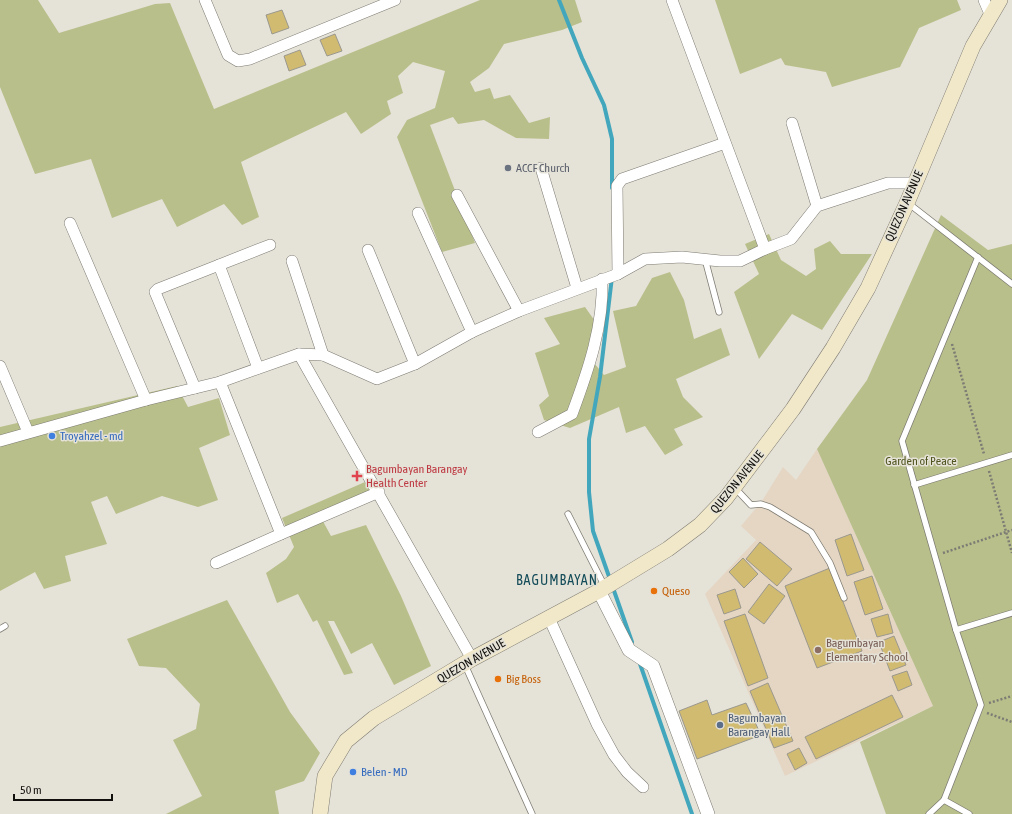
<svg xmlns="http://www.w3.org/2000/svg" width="1012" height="814" font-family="'Asap Condensed',sans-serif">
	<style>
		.education { fill: #e5d6c3 }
		.green { fill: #b9bf8b }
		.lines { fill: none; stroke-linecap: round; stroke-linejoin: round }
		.stream { stroke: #42a7bc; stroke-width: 4 }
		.building { fill: #d1bb71; stroke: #9b988e }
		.service-casing { stroke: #7e7b72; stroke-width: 7 }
		.minor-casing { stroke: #7e7b72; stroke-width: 12 }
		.tertiary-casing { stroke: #7e7b72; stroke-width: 14 }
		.secondary-casing { stroke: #7e7b72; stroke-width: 16 }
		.path { stroke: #7d7b74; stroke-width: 2.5; stroke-dasharray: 2 2; stroke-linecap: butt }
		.service { stroke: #fff; stroke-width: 5.5 }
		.minor { stroke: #fff; stroke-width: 11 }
		.tertiary { stroke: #fff; stroke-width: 13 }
		.secondary { stroke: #f1e8ca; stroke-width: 15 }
		.worship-dot { fill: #6b7280; stroke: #e5e2d8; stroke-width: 1.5 }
		.shop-dot { fill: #3f7fe0; stroke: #e5e2d8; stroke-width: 1.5 }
		.health-dot { fill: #e0444e; stroke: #e5e2d8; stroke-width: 1.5 }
		.food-dot { fill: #e8710a; stroke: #e5e2d8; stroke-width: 1.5 }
		.education-dot { fill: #8d6e63; stroke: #e5e2d8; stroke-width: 1.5 }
		.service-dot { fill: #5c6f8a; stroke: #e5e2d8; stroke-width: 1.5 }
		.labels { text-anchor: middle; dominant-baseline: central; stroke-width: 3; stroke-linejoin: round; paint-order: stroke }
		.worship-label { font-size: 12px; fill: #5b616d; stroke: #e5e2d8; text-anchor: start }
		.street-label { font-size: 12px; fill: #11100c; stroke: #e5e2d8 }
		.shop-label { font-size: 12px; fill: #366cbe; stroke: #e5e2d8; text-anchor: start }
		.park-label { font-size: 12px; fill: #50541e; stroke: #e5e2d8 }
		.health-label { font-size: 12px; fill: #be3a42; stroke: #e5e2d8; text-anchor: start }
		.food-label { font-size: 12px; fill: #c56008; stroke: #e5e2d8; text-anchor: start }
		.education-label { font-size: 12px; fill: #785e54; stroke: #e5e2d8; text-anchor: start }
		.service-label { font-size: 12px; fill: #4e5e75; stroke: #e5e2d8; text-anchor: start }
		.quarter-label { font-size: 14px; letter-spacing: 1px; fill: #144c59; stroke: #e5e2d8 }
	</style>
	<rect width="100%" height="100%" fill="#e5e2d8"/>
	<polygon class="education" points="817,449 933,706 785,776 705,594 756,540 741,526 762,501 783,467 796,480"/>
	<g class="green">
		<polygon points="0,0 38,0 59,33 155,4 170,3 214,109 480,0 575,0 582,22 562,30 504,44 489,68 470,82 475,92 490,88 494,99 510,95 529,123 550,117 549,139 516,138 484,120 458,124 453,117 430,125 475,243 442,252 397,137 407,120 435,108 445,71 413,62 398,76 403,93 387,101 391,114 361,134 346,112 241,162 259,217 242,225 224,204 177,227 162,199 112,218 91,159 35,174 0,87"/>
		<polygon points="715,0 957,0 961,10 919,28 900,67 832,87 826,72 785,65 781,58 740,74"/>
		<polygon points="941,215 988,250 1012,244 1012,814 886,814 860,742 933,706 817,449 867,380"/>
		<polygon points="769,234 781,260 806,276 816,269 814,249 830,241 841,254 872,254 822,330 792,314 759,359 734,292 759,274 745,244"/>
		<polygon points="670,272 684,300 694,339 721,328 730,355 676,379 683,397 703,417 674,429 683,445 665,455 645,426 626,433 619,407 570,428 544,420 539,405 549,396 535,353 560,344 544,318 585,307 597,324 594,363 604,375 626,367 613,311 636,306 652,278"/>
		<polygon points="177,386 188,407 219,398 230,435 199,448 218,500 198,507 162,496 116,514 107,496 91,502 107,544 65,556 71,581 44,589 35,572 0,591 0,427"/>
		<polygon points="365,482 372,491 319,514 331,536 366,525 401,596 431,666 394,685 372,643 351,654 334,621 328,621 353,673 344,675 317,620 313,622 298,594 277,603 266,573 286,559 294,547 282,518"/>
		<polygon points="227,600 290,712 320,753 304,781 275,791 279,814 166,814 202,796 173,740 196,729 200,704 166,668 139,666 127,639"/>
	</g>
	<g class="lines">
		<g class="stream">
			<polyline points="559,0 582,58 604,105 612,139 612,188"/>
			<polyline points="612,277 600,377 589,439 589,492 593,531 632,642"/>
			<polyline points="639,661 692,814"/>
		</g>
	</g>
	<g class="building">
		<polygon points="282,10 289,28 272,34 266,15"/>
		<polygon points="335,34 342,51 327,56 320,40"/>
		<polygon points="300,50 306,65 289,71 284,56"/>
		<polygon points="851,534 864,570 847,576 835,540"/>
		<polygon points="760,542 792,569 777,586 746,559"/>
		<polygon points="743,558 758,574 744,588 729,572"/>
		<polygon points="830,568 862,651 817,668 785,586"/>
		<polygon points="872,576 883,609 865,615 854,582"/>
		<polygon points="769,584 785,596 764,624 748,612"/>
		<polygon points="735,589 741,608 724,614 717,595"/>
		<polygon points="745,614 768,678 748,686 724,621"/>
		<polygon points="888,614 893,633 877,637 871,619"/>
		<polygon points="894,636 906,665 890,671 879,642"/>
		<polygon points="907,671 912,685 898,691 892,676"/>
		<polygon points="768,683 793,741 774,748 750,691"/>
		<polygon points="892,695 903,717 816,759 805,737"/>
		<polygon points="707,700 712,715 746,703 761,735 697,759 679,711"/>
		<polygon points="799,748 807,763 795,770 787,754"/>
	</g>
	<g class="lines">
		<g class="service-casing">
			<g id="service">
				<polyline points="908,203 1012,284"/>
				<polyline points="705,259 719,312"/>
				<polyline points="914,485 1012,455"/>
				<polyline points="735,488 751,505 761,504 770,507 811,532 830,563 844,598"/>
				<polyline points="568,514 605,587"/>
				<polyline points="0,629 5,626"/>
				<polyline points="956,630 1012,613"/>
				<polyline points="465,665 532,814"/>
				<polyline points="929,814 944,800"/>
				<polyline points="969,814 944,800 981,705 956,630 902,441 978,257"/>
			</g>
		</g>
		<g class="minor-casing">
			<g id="minor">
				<polyline points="205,0 228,55 238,61 250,59 395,0"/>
				<polyline points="672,0 765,249"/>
				<polyline points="984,0 990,14"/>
				<polyline points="792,123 817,206"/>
				<polyline points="541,168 577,288"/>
				<polyline points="457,195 519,311"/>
				<polyline points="418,213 472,332"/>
				<polyline points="70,223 146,400"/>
				<polyline points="368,250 415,364"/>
				<polyline points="292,261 323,355"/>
				<polyline points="219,265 270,245"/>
				<polyline points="618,274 617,186 622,179 725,143"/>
				<polyline points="299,354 472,659"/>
				<polyline points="0,366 28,432"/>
				<polyline points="220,382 281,534 379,492"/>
				<polyline points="195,388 155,292 158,289 219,265 258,368"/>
				<path d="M538,432l34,-18c16,-43 32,-89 30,-135"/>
				<polyline points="0,441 146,400 220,382 299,354 323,355 377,379 415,364 472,332 519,311 618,274 645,259 682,257 720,261 740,261 765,249 791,239 817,206 888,183 915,183"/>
				<polyline points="216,563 281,534"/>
				<polyline points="549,618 597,724 614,755 627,772 643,787"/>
			</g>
		</g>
		<g class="tertiary-casing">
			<polyline id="tertiary" points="599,591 629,650 653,666 708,814"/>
		</g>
		<g class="secondary-casing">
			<polyline id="secondary" points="320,814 325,776 346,741 374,718 472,659 599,591 668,549 700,525 726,498 793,409 833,348 868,288 907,203 973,46 1000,0"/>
		</g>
		<g class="path">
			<polyline points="952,344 984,454"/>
			<polyline points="989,471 1012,553"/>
			<polyline points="943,553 1012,530"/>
			<polyline points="989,703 1012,696"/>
			<polyline points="987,713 1012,722"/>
		</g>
		<use href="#service" class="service"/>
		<use href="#minor" class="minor"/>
		<use href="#tertiary" class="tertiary"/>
		<use href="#secondary" class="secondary"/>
	</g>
	<circle class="worship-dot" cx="508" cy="168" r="4"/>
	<g class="shop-dot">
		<circle cx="52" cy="436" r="4"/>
		<circle cx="353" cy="772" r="4"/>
	</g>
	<path class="health-dot" d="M355 470h4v4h4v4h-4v4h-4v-4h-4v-4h4z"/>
	<g class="food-dot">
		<circle cx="654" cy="591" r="4"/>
		<circle cx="498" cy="679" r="4"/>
	</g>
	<circle class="education-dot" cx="818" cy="650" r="4"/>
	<circle class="service-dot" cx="720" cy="725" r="4"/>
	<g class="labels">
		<g class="worship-label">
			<text x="516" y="168">ACCF Church</text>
		</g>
		<g class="street-label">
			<text transform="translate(904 206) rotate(-66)">QUEZON AVENUE</text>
			<text transform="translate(737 482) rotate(-51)">QUEZON AVENUE</text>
			<text transform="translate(471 661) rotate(-30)">QUEZON AVENUE</text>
		</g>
		<g class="shop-label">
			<text x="60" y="436">Troyahzel - md</text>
			<text x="361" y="772">Belen - MD</text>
		</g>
		<g class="park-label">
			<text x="921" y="461">Garden of Peace</text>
		</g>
		<g class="health-label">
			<text x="366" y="469">Bagumbayan Barangay<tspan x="366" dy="14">Health Center</tspan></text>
		</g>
		<g class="food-label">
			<text x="662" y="591">Queso</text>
			<text x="506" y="679">Big Boss</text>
		</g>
		<g class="education-label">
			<text x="826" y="643">Bagumbayan<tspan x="826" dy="14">Elementary School</tspan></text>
		</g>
		<g class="service-label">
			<text x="728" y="718">Bagumbayan<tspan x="728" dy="14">Barangay Hall</tspan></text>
		</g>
		<g class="quarter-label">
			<text x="557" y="580">BAGUMBAYAN</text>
		</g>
	</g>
	<path d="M14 794v6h98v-6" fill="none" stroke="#11100c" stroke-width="2"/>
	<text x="20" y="794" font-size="12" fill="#11100c" stroke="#e5e2d8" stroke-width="3" paint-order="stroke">50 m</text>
</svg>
